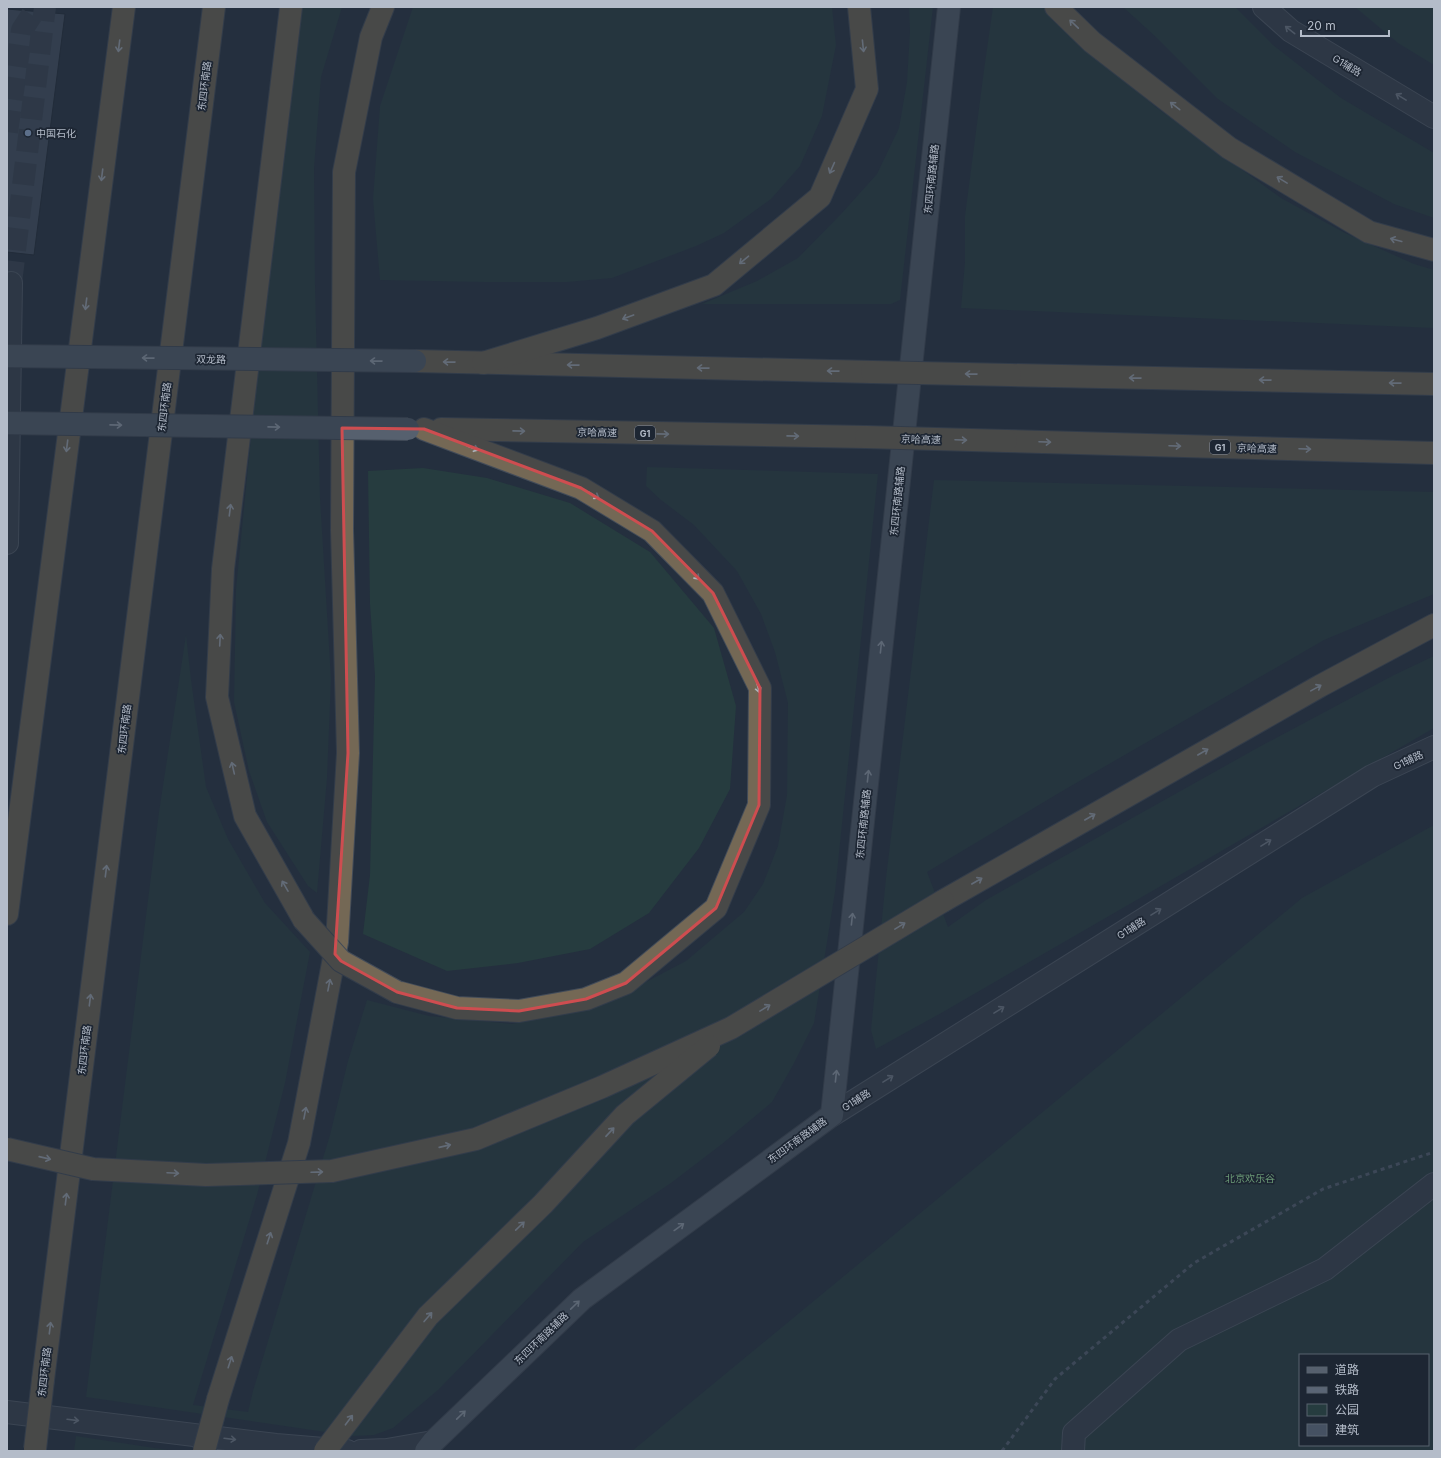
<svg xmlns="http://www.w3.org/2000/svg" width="1441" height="1458" font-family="Inter,'Noto Sans SC',sans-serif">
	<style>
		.green { fill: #263c3f; fill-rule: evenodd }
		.building { fill: #455162; stroke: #1f2835 }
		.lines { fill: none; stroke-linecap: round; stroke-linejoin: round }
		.minor-tunnel { stroke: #3a4453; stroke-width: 22; stroke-dasharray: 22 11; stroke-linecap: butt }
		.minor-casing { stroke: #565f6c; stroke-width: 24 }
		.major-casing { stroke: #414a57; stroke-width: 24 }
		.highway-casing { stroke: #434c59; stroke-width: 24 }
		.minor { stroke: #38414e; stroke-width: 22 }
		.major { stroke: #56606e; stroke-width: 22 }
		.highway { stroke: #746855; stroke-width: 22 }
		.rail { stroke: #5a6575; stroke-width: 3; stroke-dasharray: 4 4; stroke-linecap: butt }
		.major-bridge-casing { stroke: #414a57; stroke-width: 24; stroke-linecap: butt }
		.highway-bridge-casing { stroke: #434c59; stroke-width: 24; stroke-linecap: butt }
		.major-bridge { stroke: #56606e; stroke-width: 22 }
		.highway-bridge { stroke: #746855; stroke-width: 22 }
		.oneway { stroke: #aeb4bd }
		.oneway2 { stroke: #7c8592 }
		.oneway3 { stroke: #a1aab7 }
		.marked { fill: none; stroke: #ce4d50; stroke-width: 3; stroke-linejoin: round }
		.service-dot { fill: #5c6f8a; stroke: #1d2633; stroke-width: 1.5 }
		.labels { text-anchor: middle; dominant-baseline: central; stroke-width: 3.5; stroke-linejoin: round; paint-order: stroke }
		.shield { fill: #1d2633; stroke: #878f9c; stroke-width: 1 }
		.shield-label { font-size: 9px; font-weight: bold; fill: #b4bcc9 }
		.street-label { font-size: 10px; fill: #b4bcc9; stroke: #1d2633 }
		.poi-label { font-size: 10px; fill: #b4bcc9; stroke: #1d2633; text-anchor: start }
		.park-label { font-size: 10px; fill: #6b9a76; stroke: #1d2633 }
	</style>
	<rect width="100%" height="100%" fill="#242f3e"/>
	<g class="green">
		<polygon points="301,7 342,7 321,77 314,168 315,285 320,498 331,679 327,778 317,893 308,886 267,822 249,771 234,702 236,589 267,275"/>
		<polygon points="413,7 832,7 836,45 822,116 800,166 771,199 724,233 696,246 612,278 567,282 484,282 380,280 373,199 380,106"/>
		<polygon points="909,7 933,7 900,300 891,304 702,304 757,281 798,258 842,213 877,174 899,128 907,82 910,31"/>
		<polygon points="993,7 1063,7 1052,20 1157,108 1281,198 1345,233 1414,264 1434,270 1434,328 961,308 965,262 965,216 984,70"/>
		<polygon points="1123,7 1235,7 1273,45 1341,98 1434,153 1434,218 1394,204 1295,152 1218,99 1156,37"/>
		<polygon points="1355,7 1434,7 1434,65 1398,43"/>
		<polygon points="647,467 878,474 835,892 814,1023 793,1065 772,1102 722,1144 671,1183 583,1242 438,1390 393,1428 374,1435 353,1436 86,1397 159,812 186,635 191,680 206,787 228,839 265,903 310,952 285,1083 257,1195 193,1405 248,1412 253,1391 330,1135 348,1061 367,1000 429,1016 512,1024 604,1004 686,961 744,912 763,884 778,846 787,795 788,703 775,652 761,614 737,571 694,525 661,500 646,486"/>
		<polygon points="423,468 487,478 570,503 650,552 714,628 736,706 730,789 699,848 649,913 590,949 518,963 447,971 363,934 370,875 375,676 370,604 368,471"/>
		<polygon points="934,480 1434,492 1434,594 1324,640 1064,790 927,872 948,927 986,900 1259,747 1394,675 1434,656 1434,728 943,1012 876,1049 871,1030 886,878"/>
		<path d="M1434,825v626h-802l670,-553zM1300,1355h128v90h-128z"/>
		<polygon points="76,1436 174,1451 74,1451"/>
	</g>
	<polygon class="building" points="7,9 65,14 34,255 7,252"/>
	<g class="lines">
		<g class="minor-tunnel">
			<polyline points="7,132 22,30 37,7"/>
			<polyline points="11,283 45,7"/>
		</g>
		<g class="minor-casing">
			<g id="minor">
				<polyline points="1264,7 1291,31 1434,117"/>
				<polyline points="7,543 11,283"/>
				<polyline points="832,1115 1372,776 1434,747"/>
				<polyline points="7,1412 276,1445 347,1451"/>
				<polyline points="361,1451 387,1450 433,1442"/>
				<polyline points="1073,1451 1074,1433 1179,1340 1325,1269 1434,1184"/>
			</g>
		</g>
		<g class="major-casing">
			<polyline id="major" points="426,1451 433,1442 582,1299 832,1115 949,7"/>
		</g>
		<g class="highway-casing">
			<g id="highway">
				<polyline points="291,7 223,569 217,697 245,816 304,920"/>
				<polyline points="1056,7 1092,42 1229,148 1369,232 1434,250"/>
				<polyline points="415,361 872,372"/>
				<polyline points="483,363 597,328 714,285 820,197 867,89 859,7"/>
				<polyline points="1010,375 1434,384"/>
				<polyline points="441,429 866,437"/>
				<polyline points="1006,441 1434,453"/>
				<polyline points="943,901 1320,686 1434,625"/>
				<polyline points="7,914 124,7"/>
				<polyline points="397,992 457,1008 519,1011 586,999 626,983 716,908 759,805 760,688 713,593 652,531 581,488 424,429"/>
				<polyline points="43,1380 214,7"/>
				<polyline points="218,1399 299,1143 337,942 348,753 342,530 344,172 371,37 383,7"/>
			</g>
		</g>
		<use href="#minor" class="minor"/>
		<use href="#major" class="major"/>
		<use href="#highway" class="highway"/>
		<polyline class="rail" points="1002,1451 1055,1379 1194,1263 1323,1189 1434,1152"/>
		<g class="major-bridge-casing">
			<g id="major-bridge">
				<polyline points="7,356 415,361"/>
				<polyline points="7,423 408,429"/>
			</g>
		</g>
		<g class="highway-bridge-casing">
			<g id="highway-bridge">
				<polyline points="872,372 1010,375"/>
				<polyline points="866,437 1006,441"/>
				<polyline points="304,920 341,961 397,992"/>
				<polyline points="7,1149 93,1169 206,1175 332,1171 476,1139 602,1087 731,1028 943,901"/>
				<polyline points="35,1449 43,1380"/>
				<polyline points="204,1451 218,1399"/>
				<polyline points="325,1451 428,1316 543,1204 625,1115 709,1046"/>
			</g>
		</g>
		<use href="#major-bridge" class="major-bridge"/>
		<use href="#highway-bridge" class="highway-bridge"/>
	</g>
	<defs><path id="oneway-shaft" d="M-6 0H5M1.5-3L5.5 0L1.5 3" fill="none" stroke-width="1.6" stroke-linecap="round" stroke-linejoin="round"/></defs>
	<g class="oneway">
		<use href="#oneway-shaft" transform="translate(1074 24) rotate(-136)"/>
		<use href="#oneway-shaft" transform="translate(119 46) rotate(97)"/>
		<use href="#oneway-shaft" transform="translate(863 46) rotate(84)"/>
		<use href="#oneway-shaft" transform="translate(1175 106) rotate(-142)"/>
		<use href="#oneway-shaft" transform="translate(832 168) rotate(114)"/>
		<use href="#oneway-shaft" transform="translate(102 175) rotate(97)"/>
		<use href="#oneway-shaft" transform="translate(1282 180) rotate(-149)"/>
		<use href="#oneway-shaft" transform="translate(1396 240) rotate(-165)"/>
		<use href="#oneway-shaft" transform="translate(744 260) rotate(140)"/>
		<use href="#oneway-shaft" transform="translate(86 304) rotate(97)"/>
		<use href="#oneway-shaft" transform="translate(628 317) rotate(160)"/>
		<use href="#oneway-shaft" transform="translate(449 362) rotate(-179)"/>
		<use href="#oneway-shaft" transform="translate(573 365) rotate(-179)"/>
		<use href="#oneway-shaft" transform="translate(703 368) rotate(-179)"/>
		<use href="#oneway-shaft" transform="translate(833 371) rotate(-179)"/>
		<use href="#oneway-shaft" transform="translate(971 374) rotate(-179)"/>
		<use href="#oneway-shaft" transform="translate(1135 378) rotate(-179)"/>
		<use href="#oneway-shaft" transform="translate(1265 380) rotate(-179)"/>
		<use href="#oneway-shaft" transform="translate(1395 383) rotate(-179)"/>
		<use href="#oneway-shaft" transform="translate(519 431) rotate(1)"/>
		<use href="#oneway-shaft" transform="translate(663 434) rotate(1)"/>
		<use href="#oneway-shaft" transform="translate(793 436) rotate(1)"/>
		<use href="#oneway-shaft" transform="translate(961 440) rotate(2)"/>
		<use href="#oneway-shaft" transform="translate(1045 442) rotate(2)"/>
		<use href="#oneway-shaft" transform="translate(67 446) rotate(97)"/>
		<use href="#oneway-shaft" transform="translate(1175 446) rotate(2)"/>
		<use href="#oneway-shaft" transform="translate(473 448) rotate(20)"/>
		<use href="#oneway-shaft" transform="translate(1305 449) rotate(2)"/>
		<use href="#oneway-shaft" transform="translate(594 495) rotate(31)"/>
		<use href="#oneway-shaft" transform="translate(230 510) rotate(-83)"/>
		<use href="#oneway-shaft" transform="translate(695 575) rotate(46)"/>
		<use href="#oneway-shaft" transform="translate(220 640) rotate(-87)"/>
		<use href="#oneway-shaft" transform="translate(758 687) rotate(75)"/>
		<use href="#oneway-shaft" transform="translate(1316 688) rotate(-29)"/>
		<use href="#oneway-shaft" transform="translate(1203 752) rotate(-30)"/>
		<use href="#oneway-shaft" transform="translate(233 768) rotate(-103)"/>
		<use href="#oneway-shaft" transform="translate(1090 817) rotate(-30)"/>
		<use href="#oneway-shaft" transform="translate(106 871) rotate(-83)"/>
		<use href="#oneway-shaft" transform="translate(977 881) rotate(-30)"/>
		<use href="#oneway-shaft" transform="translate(285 886) rotate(-120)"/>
		<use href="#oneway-shaft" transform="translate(900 926) rotate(-31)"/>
		<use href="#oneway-shaft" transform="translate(329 985) rotate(-79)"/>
		<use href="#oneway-shaft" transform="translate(90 1000) rotate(-83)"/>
		<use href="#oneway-shaft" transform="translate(765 1008) rotate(-31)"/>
		<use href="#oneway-shaft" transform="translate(305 1113) rotate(-79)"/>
		<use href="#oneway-shaft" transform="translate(610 1132) rotate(-47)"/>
		<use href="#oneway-shaft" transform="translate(445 1146) rotate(-13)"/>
		<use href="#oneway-shaft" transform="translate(45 1158) rotate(13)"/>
		<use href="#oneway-shaft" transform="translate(317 1172) rotate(-2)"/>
		<use href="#oneway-shaft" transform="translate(173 1173) rotate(3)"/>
		<use href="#oneway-shaft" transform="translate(66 1199) rotate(-83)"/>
		<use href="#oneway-shaft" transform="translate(520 1226) rotate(-44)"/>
		<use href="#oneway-shaft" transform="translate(269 1238) rotate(-72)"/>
		<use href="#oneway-shaft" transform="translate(428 1317) rotate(-49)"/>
		<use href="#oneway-shaft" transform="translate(50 1328) rotate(-83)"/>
		<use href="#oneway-shaft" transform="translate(230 1362) rotate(-72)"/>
		<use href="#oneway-shaft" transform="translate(349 1420) rotate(-53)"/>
	</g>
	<g class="oneway2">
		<use href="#oneway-shaft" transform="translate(1290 30) rotate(-142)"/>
		<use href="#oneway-shaft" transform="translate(1401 97) rotate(-149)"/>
		<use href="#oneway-shaft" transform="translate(1266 843) rotate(-32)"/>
		<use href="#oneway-shaft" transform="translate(1156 912) rotate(-32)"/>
		<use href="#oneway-shaft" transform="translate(999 1010) rotate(-32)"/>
		<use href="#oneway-shaft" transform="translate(888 1079) rotate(-32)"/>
		<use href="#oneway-shaft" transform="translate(73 1420) rotate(7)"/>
		<use href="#oneway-shaft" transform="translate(230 1439) rotate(7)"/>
	</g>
	<g class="oneway3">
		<use href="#oneway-shaft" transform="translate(148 358) rotate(-179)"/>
		<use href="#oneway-shaft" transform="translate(376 361) rotate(-179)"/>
		<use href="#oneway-shaft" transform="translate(116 425) rotate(1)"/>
		<use href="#oneway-shaft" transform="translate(274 427) rotate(1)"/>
		<use href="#oneway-shaft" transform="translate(881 647) rotate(-84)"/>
		<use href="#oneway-shaft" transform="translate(868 776) rotate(-84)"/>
		<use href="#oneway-shaft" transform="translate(852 919) rotate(-84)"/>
		<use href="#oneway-shaft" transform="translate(836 1076) rotate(-84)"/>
		<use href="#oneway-shaft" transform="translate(679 1227) rotate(-36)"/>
		<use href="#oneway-shaft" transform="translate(575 1305) rotate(-44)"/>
		<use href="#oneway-shaft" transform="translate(461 1415) rotate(-44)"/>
	</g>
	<path d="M0 0H1441V1458H0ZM342,428l82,1 157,59 71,43 61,62 47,95 -1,117 -43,103 -90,75 -40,16 -67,12 -62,-3 -60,-16 -56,-31 -6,-7 13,-201z" fill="#242f3e" fill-opacity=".55" fill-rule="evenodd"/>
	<path class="marked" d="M342,428l82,1 157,59 71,43 61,62 47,95 -1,117 -43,103 -90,75 -40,16 -67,12 -62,-3 -60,-16 -56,-31 -6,-7 13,-201z"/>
	<circle class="service-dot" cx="28" cy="133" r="4"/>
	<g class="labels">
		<g class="shield">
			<rect x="635" y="426" width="20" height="14" rx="3"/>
			<rect x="1210" y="440" width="20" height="14" rx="3"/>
		</g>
		<g class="shield-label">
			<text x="645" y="433">G1</text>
			<text x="1220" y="447">G1</text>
		</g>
		<g class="street-label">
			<text transform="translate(1347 65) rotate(31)">G1辅路</text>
			<text transform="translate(204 86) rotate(-83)">东四环南路</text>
			<text transform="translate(931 179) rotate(-84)">东四环南路辅路</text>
			<text transform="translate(211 359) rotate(1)">双龙路</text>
			<text transform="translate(164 407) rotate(-83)">东四环南路</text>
			<text transform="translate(597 432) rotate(1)">京哈高速</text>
			<text transform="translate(921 439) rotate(2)">京哈高速</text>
			<text transform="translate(1257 448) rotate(2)">京哈高速</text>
			<text transform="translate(897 501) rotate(-84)">东四环南路辅路</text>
			<text transform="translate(124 729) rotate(-83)">东四环南路</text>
			<text transform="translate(1408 760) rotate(-25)">G1辅路</text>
			<text transform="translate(863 824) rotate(-84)">东四环南路辅路</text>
			<text transform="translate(1131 928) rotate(-32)">G1辅路</text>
			<text transform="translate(84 1050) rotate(-83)">东四环南路</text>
			<text transform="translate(856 1100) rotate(-32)">G1辅路</text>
			<text transform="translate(797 1140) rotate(-36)">东四环南路辅路</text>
			<text transform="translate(541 1338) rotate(-44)">东四环南路辅路</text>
			<text transform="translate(44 1372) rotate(-83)">东四环南路</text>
		</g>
		<g class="poi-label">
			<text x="36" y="133">中国石化</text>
		</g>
		<g class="park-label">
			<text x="1250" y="1178">北京欢乐谷</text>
		</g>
	</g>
	<rect width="1441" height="1458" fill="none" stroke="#b4bcc9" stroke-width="16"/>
	<rect x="1299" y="1354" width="130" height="92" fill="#1d2633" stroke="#59626f"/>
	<rect x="1307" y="1367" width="20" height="6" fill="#56606e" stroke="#59626f"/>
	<text x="1335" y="1374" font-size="12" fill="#b4bcc9">道路</text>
	<rect x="1307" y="1387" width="20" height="6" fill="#5a6575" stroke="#59626f"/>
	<text x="1335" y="1394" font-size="12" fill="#b4bcc9">铁路</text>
	<rect x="1307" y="1404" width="20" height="12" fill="#263c3f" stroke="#59626f"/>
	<text x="1335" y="1414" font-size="12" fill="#b4bcc9">公园</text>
	<rect x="1307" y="1424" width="20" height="12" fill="#455162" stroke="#59626f"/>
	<text x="1335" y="1434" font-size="12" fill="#b4bcc9">建筑</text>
	<path d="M1301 30v6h88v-6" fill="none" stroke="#b4bcc9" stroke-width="2"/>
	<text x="1307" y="30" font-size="12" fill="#b4bcc9" stroke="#1d2633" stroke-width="3" paint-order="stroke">20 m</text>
</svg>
